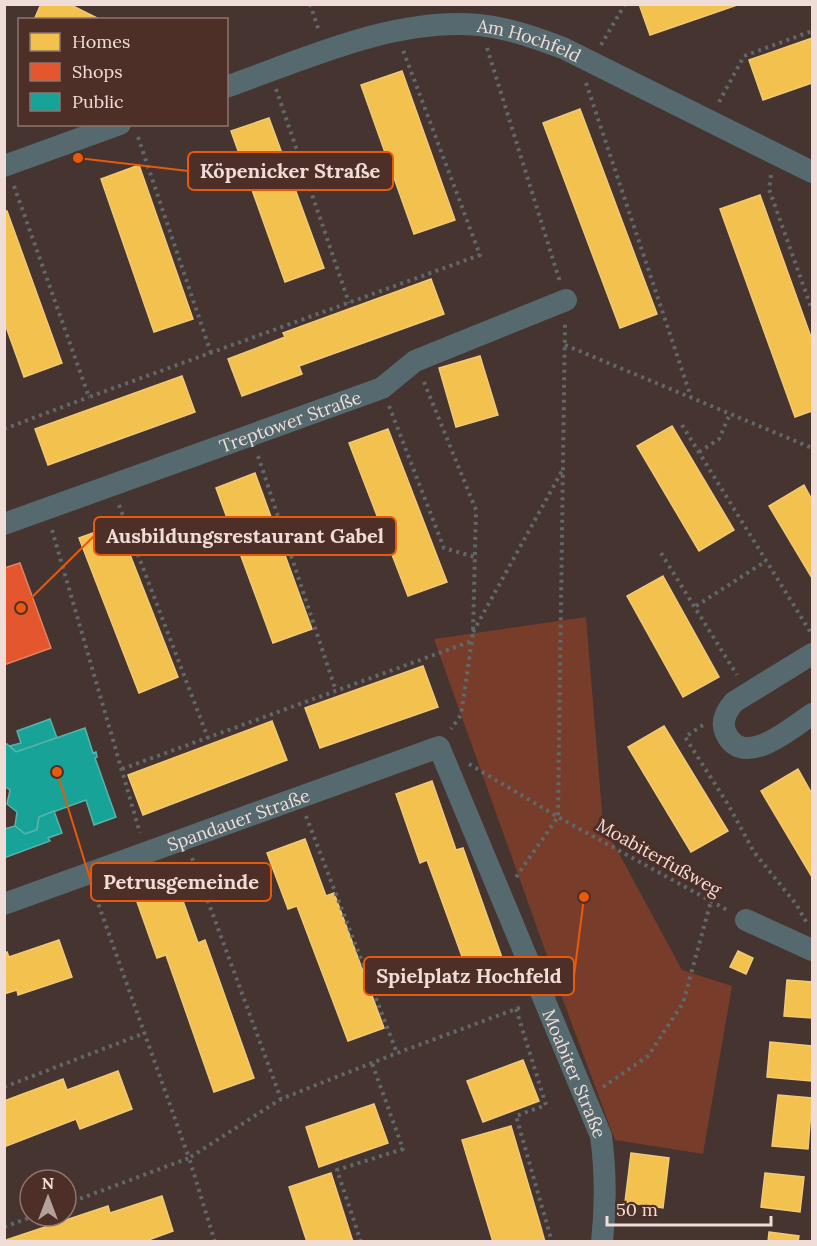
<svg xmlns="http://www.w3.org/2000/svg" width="817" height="1246" font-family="Lora,serif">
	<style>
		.green { fill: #783c2b }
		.homes { fill: #f2c14e; stroke: #f1c977; stroke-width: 1.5 }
		.shops { fill: #e4572e; stroke: #e87f61; stroke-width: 1.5 }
		.public { fill: #17a398; stroke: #58b4ab; stroke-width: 1.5 }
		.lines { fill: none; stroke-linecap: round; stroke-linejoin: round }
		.path { stroke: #606869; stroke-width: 4; stroke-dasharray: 3 4.5; stroke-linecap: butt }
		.minor { stroke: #55696e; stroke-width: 22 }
		.labels { text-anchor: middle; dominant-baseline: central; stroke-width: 6; stroke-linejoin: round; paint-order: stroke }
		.street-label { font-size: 18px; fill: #f0ddd7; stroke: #4d2f27 }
		.leader { fill: none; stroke: #e8590c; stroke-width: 2 }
		.callout-dot { fill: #e8590c; stroke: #4d2f27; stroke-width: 2 }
		.callout { fill: #4d2f27; stroke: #e8590c; stroke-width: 2 }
		.callout-label { font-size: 20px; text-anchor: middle; font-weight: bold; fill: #f0ddd7 }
	</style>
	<rect width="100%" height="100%" fill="#45342f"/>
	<polygon class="green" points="586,617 603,824 682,970 732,986 703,1154 615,1140 560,992 434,639"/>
	<g class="homes">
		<polygon points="41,4 69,4 101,20 34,20"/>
		<polygon points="639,4 740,4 650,35"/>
		<polygon points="812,38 812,83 763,100 749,60"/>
		<polygon points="402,71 455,220 414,234 361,85"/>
		<polygon points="580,109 657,314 620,328 543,123"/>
		<polygon points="269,118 324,268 285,282 231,131"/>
		<polygon points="139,165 193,319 154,332 101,179"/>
		<polygon points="760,195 812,340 812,411 795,417 720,209"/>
		<polygon points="7,211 62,363 24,377 4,321 4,212"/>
		<polygon points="431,279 444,314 299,366 302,374 242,396 228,359 285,337 283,333"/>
		<polygon points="480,356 498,415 456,427 439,368"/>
		<polygon points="182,376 195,412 48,465 35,429"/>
		<polygon points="672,426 734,530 699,551 637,446"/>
		<polygon points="388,429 447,582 408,596 349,443"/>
		<polygon points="255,473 312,629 273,643 216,488"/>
		<polygon points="804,485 812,500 812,578 769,506"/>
		<polygon points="118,524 178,677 139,693 79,538"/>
		<polygon points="663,576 719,677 683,697 627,596"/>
		<polygon points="423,666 438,707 320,748 305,708"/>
		<polygon points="272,721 287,760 143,815 128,775"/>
		<polygon points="664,726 728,831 691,852 628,747"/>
		<polygon points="798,769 812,794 812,877 761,791"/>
		<polygon points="432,781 456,850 463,848 511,983 476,995 427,860 420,863 396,794"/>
		<polygon points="305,839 326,896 334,893 384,1028 348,1041 297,906 288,909 267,853"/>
		<polygon points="177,884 198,943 205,940 254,1078 214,1092 166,955 157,958 136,899"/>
		<polygon points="59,940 72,977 18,995 17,990 4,994 4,953 7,952 9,957"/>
		<polygon points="738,951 753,958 746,974 730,967"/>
		<polygon points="787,980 812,982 812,1018 784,1016"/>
		<polygon points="770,1042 812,1046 811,1081 767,1077"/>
		<polygon points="523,1060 539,1101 483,1122 467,1081"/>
		<polygon points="118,1071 132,1109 80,1129 76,1119 4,1147 4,1101 63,1079 67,1090"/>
		<polygon points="778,1095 812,1098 808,1149 772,1146"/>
		<polygon points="374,1104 388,1143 319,1167 306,1127"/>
		<polygon points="511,1126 540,1224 545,1242 493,1242 462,1140"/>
		<polygon points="631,1153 669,1158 663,1208 625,1202"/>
		<polygon points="331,1173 353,1242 307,1242 289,1187"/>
		<polygon points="765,1173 804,1177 800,1212 761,1207"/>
		<polygon points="162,1196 173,1231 143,1242 6,1240 108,1206 110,1213"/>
		<polygon points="769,1232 799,1236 798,1242 768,1242"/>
	</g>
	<polygon class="shops" points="20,563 51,648 4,665 4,568"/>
	<g class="public">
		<polygon points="50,719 57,738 16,752 10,746 21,743 17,731"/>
		<polygon points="85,728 93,753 96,752 97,757 95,758 116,817 94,825 86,800 39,817 37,830 25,834 15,826 17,812 7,804 10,790 4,786 4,744 7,744 16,752"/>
		<polygon points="54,811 62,833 48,838 50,841 4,858 4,829 15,826 25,834 37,830 39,817"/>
	</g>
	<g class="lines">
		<g class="path">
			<polyline points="310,4 319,31"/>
			<polyline points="601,45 625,4"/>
			<polyline points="487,48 560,282"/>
			<polyline points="586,83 691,397"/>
			<polyline points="276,89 349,303"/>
			<polyline points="719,102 744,56 812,31"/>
			<polyline points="138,137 211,353"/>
			<polyline points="771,175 769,189 812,310"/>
			<polyline points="14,186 89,397 480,255 403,50"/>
			<polyline points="565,345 812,448"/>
			<polyline points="424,382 476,510 473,633 461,715 451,729"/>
			<polyline points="389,406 444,548 475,557"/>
			<polyline points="682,425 811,633"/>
			<polyline points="4,429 89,397"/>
			<polyline points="699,452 719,439 730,414"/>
			<polyline points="258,456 336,691"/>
			<polyline points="119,505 208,738"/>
			<polyline points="52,530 140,833"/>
			<polyline points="661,553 737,675"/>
			<polyline points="696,606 766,561"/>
			<polyline points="473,632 562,471"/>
			<polyline points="703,725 685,737 729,806 754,852 796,904 808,925"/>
			<polyline points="469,764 558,817 729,911"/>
			<polyline points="122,769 472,641"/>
			<polyline points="306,816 397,1053"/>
			<polyline points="192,858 281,1099"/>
			<polyline points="516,877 558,817 565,322"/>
			<polyline points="516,1009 546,1105 516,1116 552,1242"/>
			<polyline points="4,1087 145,1033"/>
			<polyline points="603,1087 648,1056 683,1003 711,901"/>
			<polyline points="66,1204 189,1158 94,892"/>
			<polyline points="4,1227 34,1216"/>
			<polyline points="215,1242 189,1158 281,1099 397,1053 524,1006"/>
			<polyline points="361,1242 337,1170 403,1149 372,1063"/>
		</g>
		<g class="minor">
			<path id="s1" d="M226,87c79,-28 169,-70 253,-62 30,3 57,13 84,23l249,124"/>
			<polyline points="4,166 120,124"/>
			<path id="s2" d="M4,524l378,-136 33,-27 151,-61"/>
			<path d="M812,654l-78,48c-7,8 -13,18 -9,29 16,41 67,-3 87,-17"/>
			<path id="s3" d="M4,904l435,-157 162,389c5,37 5,69 1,106"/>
			<polyline points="746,920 812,950"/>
		</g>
	</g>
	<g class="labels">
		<g class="street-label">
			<text stroke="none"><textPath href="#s1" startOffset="315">Am Hochfeld</textPath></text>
			<text stroke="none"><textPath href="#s2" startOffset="304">Treptower Straße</textPath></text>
			<text stroke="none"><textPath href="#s3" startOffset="249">Spandauer Straße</textPath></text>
			<text transform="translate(659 857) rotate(29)">Moabiterfußweg</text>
			<text stroke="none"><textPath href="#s3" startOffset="816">Moabiter Straße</textPath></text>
		</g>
	</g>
	<path class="leader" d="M78 158L188 171M21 608L94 536M57 772L91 882M584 897L574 976"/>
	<g class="callout-dot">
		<circle cx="78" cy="158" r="6"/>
		<circle cx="21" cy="608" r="6"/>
		<circle cx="57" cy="772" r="6"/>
		<circle cx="584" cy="897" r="6"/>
	</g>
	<g class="callout">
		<rect x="188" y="152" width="205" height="38" rx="6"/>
		<rect x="94" y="517" width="302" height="38" rx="6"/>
		<rect x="91" y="863" width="180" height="38" rx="6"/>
		<rect x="364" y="957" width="210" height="38" rx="6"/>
	</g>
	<g class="callout-label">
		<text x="290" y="178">Köpenicker Straße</text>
		<text x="245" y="543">Ausbildungsrestaurant Gabel</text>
		<text x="181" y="889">Petrusgemeinde</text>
		<text x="469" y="983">Spielplatz Hochfeld</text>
	</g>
	<rect width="817" height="1246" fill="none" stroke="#f0ddd7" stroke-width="12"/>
	<rect x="18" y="18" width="210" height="108" fill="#4d2f27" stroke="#8e756d" stroke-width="1.5"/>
	<rect x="30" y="33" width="30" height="18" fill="#f2c14e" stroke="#8e756d" stroke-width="1.5"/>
	<text x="72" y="48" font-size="18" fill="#f0ddd7">Homes</text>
	<rect x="30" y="63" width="30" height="18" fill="#e4572e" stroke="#8e756d" stroke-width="1.5"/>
	<text x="72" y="78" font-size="18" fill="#f0ddd7">Shops</text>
	<rect x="30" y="93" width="30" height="18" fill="#17a398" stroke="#8e756d" stroke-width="1.5"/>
	<text x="72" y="108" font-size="18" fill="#f0ddd7">Public</text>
	<g transform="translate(48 1198)"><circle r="28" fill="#4d2f27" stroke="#8e756d" stroke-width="1.5"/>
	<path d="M0-4.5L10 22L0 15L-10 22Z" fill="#b4a29c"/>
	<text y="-9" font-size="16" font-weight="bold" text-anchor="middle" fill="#f0ddd7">N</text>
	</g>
	<path d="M607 1216v9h164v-9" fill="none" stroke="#f0ddd7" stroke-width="3"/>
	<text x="616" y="1216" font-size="18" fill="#f0ddd7" stroke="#4d2f27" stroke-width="4.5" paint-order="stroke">50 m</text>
</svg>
